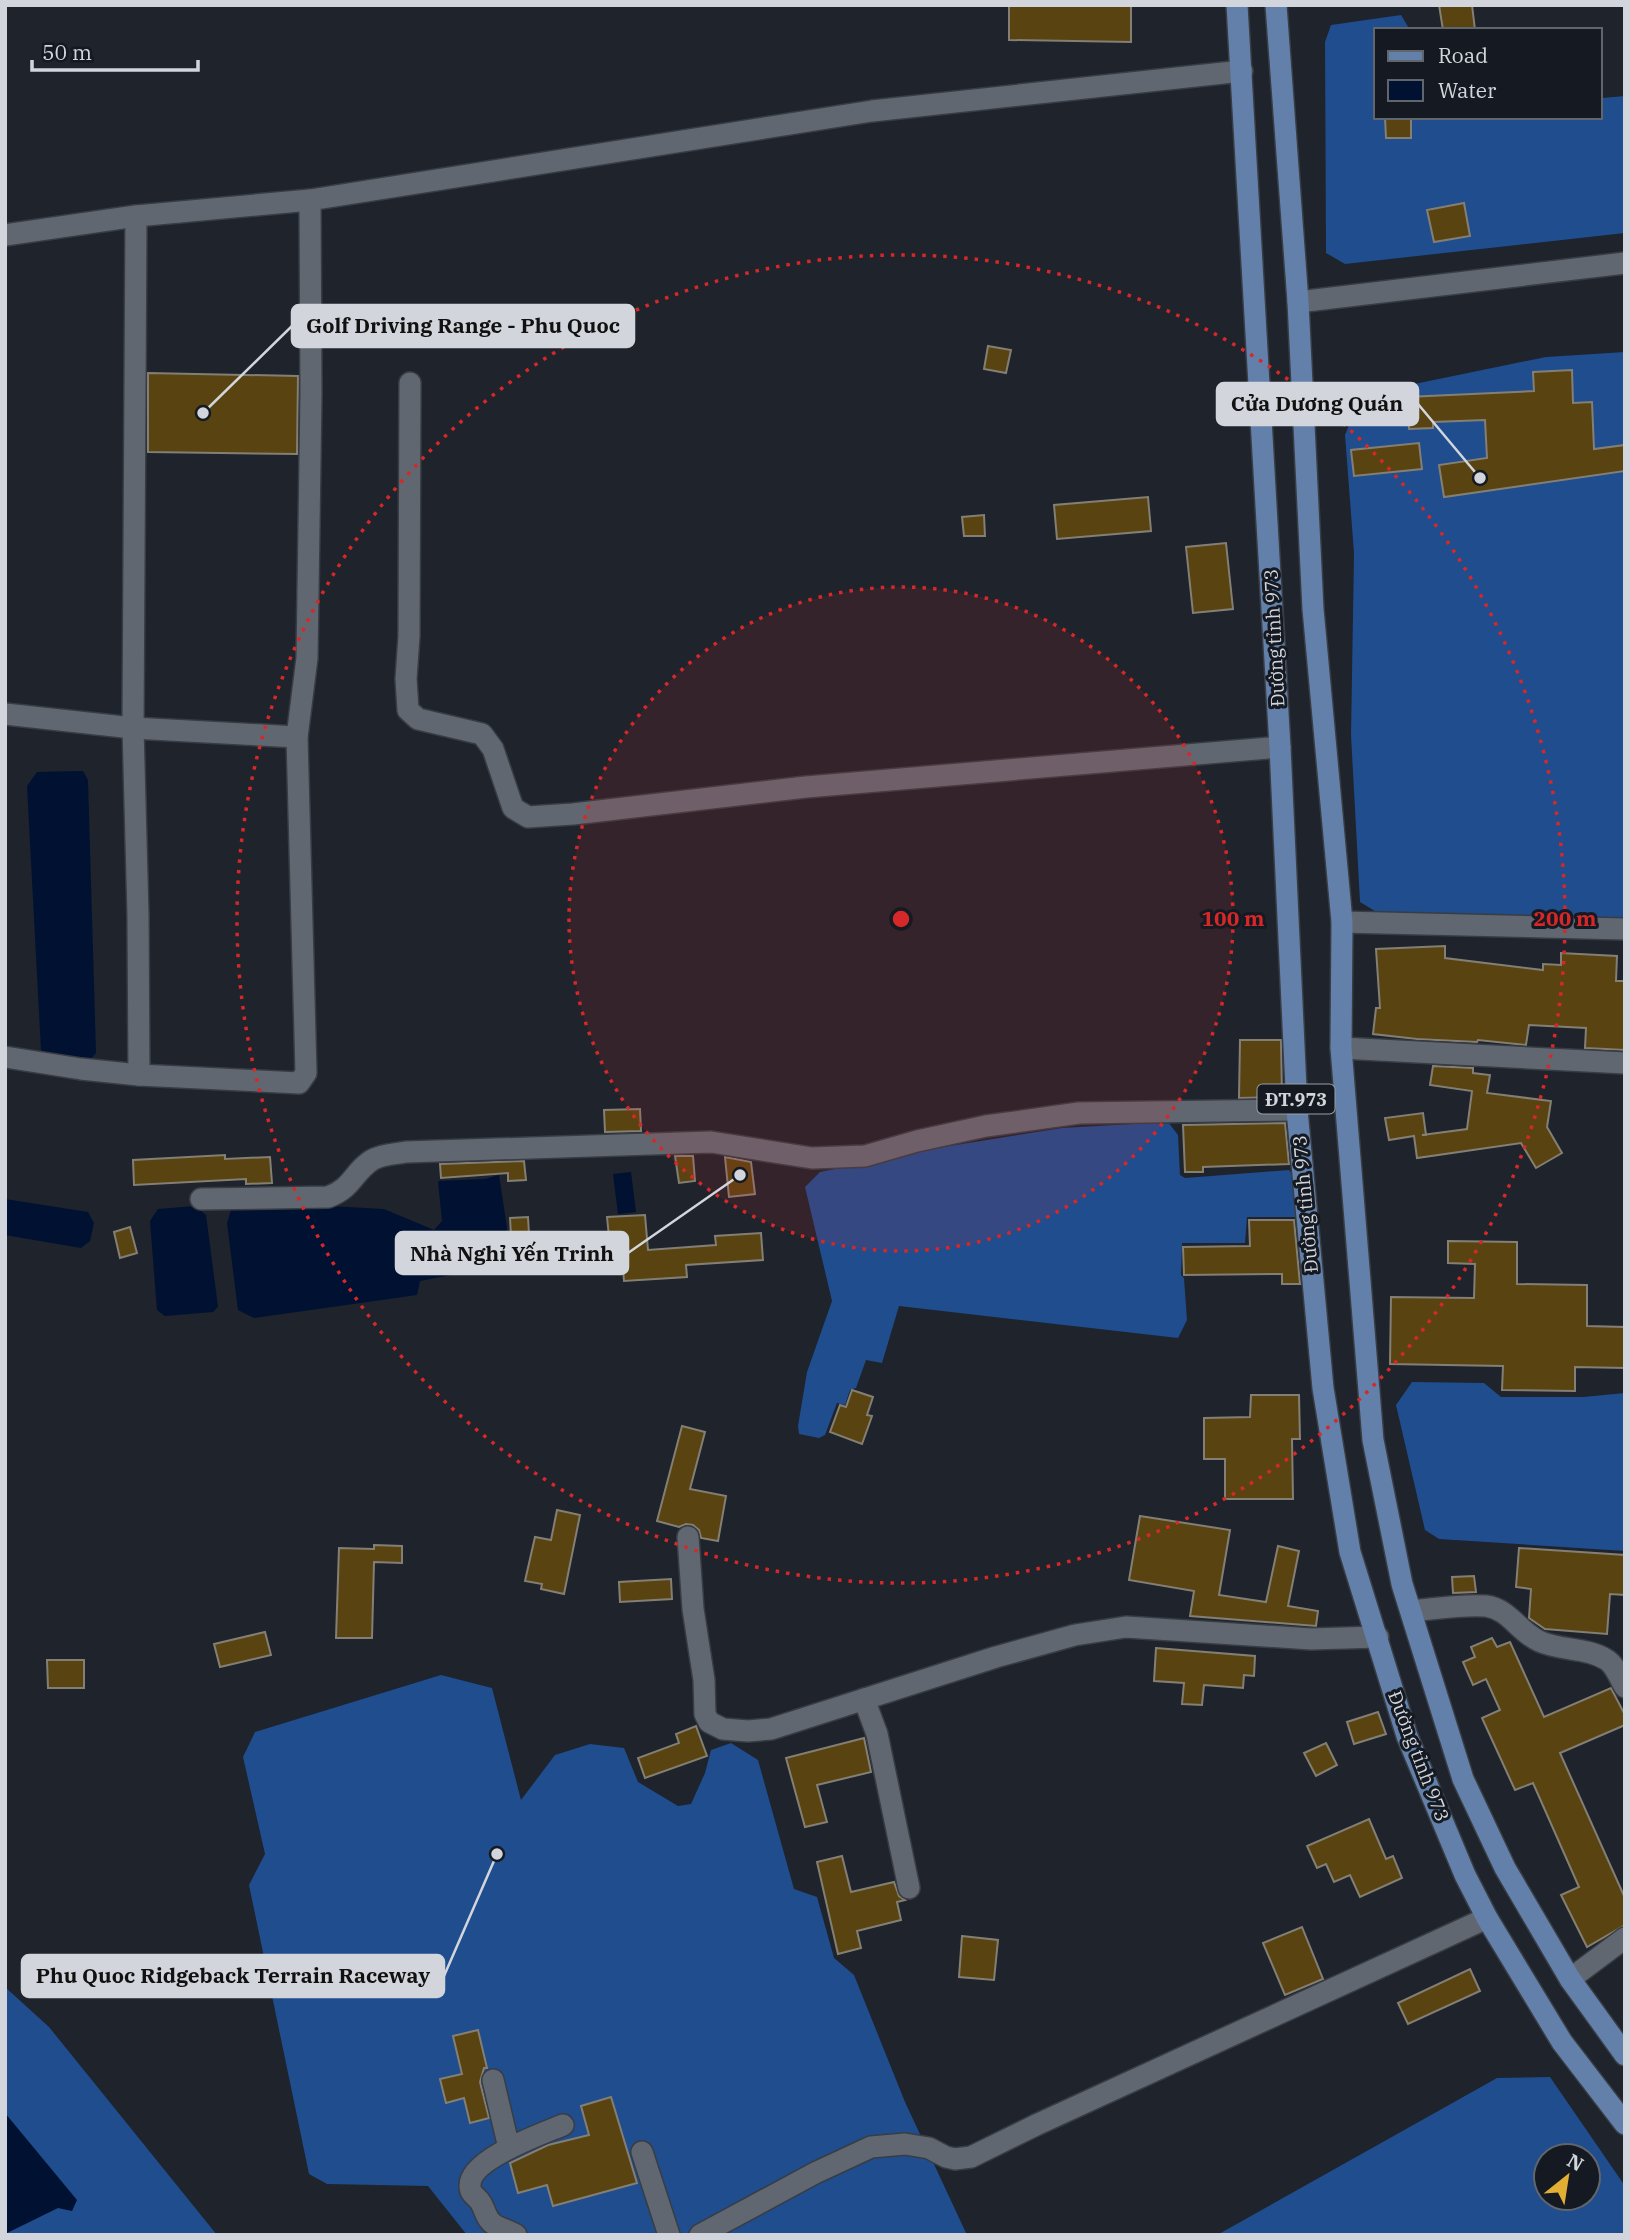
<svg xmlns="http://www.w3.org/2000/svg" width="1630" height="2240" font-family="'IBM Plex Serif',serif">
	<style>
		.forest { fill: #1f4d8e; fill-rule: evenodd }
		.water { fill: #001132 }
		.building { fill: #594411; stroke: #847f74; stroke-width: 2 }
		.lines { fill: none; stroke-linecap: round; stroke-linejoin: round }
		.street-casing { stroke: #383d44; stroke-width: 24 }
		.primary-casing { stroke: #383d44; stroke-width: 24 }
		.street { stroke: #616771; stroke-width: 21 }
		.primary { stroke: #6380ab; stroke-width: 21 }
		.ring { fill: none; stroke: #d62828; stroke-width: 3.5; stroke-dasharray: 3.5 7 }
		.labels { text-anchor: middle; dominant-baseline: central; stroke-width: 6; stroke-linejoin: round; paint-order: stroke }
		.shield { fill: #151a22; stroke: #999ea4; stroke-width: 2 }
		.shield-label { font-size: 18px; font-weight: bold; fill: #d2d6dc }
		.street-label { font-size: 19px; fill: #d2d6dc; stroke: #151a22 }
		.centre { fill: #d62828; stroke: #151a22; stroke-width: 3.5 }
		.ring-label { font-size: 21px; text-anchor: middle; font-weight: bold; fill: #d62828; stroke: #151a22; stroke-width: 6; stroke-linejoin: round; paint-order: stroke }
		.leader { fill: none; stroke: #d2d6dc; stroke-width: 2.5 }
		.callout-dot { fill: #d2d6dc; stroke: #151a22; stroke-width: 2.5 }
		.callout { fill: #d2d6dc; stroke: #d2d6dc; stroke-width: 2.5 }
		.callout-label { font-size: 21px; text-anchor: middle; font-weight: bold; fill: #111 }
	</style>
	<rect width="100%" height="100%" fill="#1e232c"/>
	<g class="forest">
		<polygon points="1401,15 1410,30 1376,30 1376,117 1600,117 1602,98 1625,96 1625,233 1345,264 1326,253 1325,42 1331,25"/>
		<polygon points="1625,352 1625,919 1378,913 1360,902 1351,735 1354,553 1345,435 1359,400 1390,389 1546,357"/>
		<polygon points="1168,1122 1178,1135 1180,1175 1185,1178 1289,1170 1296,1178 1299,1215 1295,1217 1247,1217 1245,1243 1182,1243 1181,1275 1184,1278 1187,1320 1178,1338 899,1306 882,1363 866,1360 856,1388 850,1390 845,1405 837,1403 825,1435 819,1438 799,1434 798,1426 807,1372 832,1301 805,1187 820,1172 931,1149 1062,1128"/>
		<polygon points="1412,1382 1484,1383 1501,1397 1583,1397 1625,1393 1625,1551 1439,1539 1425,1530 1396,1405"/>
		<polygon points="441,1675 492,1688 521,1800 555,1755 590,1744 624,1748 638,1782 678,1806 691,1804 705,1773 711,1750 731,1743 758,1760 794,1889 817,1897 834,1958 854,1975 905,2102 967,2235 467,2235 428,2186 327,2184 309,2174 249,1885 265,1854 243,1757 255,1732"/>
		<polygon points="5,1987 49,2027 217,2235 5,2235"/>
		<path d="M1550,2077l75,109v49h-408l280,-157zM1588,2156v42h-42v-42z"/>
	</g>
	<g class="water">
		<polygon points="83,771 88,780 96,1053 90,1060 47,1058 41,1050 27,786 37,772"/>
		<polygon points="631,1172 636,1212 618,1214 613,1174"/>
		<polygon points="499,1175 507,1228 500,1260 487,1268 420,1281 417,1295 254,1318 238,1310 227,1223 231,1210 329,1206 384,1209 434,1230 442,1221 438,1181 485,1179"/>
		<polygon points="5,1199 88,1212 94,1223 90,1241 81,1248 5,1235"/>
		<polygon points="195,1206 206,1215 218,1307 213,1312 165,1316 157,1310 150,1221 158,1209"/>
		<polygon points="5,2113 77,2200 72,2211 58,2208 5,2234"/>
	</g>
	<g class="building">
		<polygon points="1009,5 1131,5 1131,42 1009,40"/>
		<polygon points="1439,5 1472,5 1475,30 1443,30"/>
		<polygon points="1385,117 1411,117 1411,138 1386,138"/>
		<polygon points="1464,203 1470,236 1434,242 1427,210"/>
		<polygon points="988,346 1011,350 1006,373 984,369"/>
		<polygon points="1572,370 1573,403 1592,402 1594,449 1625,445 1625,471 1444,497 1439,465 1487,458 1485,420 1433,422 1433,428 1409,429 1407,397 1534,391 1533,372"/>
		<polygon points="148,373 298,376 297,454 148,452"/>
		<polygon points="1419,443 1422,469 1354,476 1351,450"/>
		<polygon points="1148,497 1151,531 1057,539 1054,505"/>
		<polygon points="984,515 985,536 964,536 962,517"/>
		<polygon points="1226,543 1233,609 1193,613 1186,547"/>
		<polygon points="1445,946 1445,958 1543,970 1543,964 1561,965 1561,953 1617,956 1616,981 1625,981 1625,1050 1585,1048 1586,1028 1529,1025 1526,1045 1478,1040 1477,1042 1417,1039 1373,1034 1376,1008 1380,1008 1376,949"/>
		<polygon points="1240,1040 1281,1040 1282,1097 1239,1098"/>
		<polygon points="1433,1066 1473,1068 1473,1073 1490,1075 1487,1093 1551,1101 1547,1127 1562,1153 1536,1168 1521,1143 1417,1158 1414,1136 1389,1140 1385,1118 1423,1113 1426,1135 1422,1135 1467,1129 1472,1091 1430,1085"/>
		<polygon points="640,1109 641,1131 605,1132 604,1110"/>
		<polygon points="1285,1123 1289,1164 1203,1167 1203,1172 1185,1172 1183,1125"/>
		<polygon points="225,1155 225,1159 270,1157 272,1183 246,1184 246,1179 134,1185 133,1160"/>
		<polygon points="675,1156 693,1156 695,1181 679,1183"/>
		<polygon points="725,1157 751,1162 755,1194 729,1197"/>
		<polygon points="524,1161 526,1180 508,1181 508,1173 441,1178 440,1164"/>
		<polygon points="645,1215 648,1250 716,1245 715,1236 761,1233 763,1260 686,1265 687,1277 624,1281 620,1236 609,1237 607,1217"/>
		<polygon points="528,1217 529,1234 511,1236 510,1218"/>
		<polygon points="1249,1220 1294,1220 1300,1284 1282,1284 1282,1274 1184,1275 1183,1247 1250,1246"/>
		<polygon points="130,1227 137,1253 120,1258 114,1232"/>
		<polygon points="1448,1241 1517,1242 1517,1284 1587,1285 1587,1326 1625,1327 1625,1368 1575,1367 1575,1391 1502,1390 1503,1366 1390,1364 1391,1297 1474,1298 1475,1264 1448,1263"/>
		<polygon points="852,1390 873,1397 867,1415 872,1416 862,1444 830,1432 840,1405 846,1407"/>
		<polygon points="1251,1395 1299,1395 1300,1439 1292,1439 1293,1499 1225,1499 1225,1459 1204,1459 1204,1418 1250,1417"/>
		<polygon points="682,1426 705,1432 690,1489 726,1496 718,1541 701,1538 699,1530 693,1525 686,1524 679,1527 657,1521"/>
		<polygon points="557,1510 580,1515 564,1594 541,1589 542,1584 525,1581 535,1537 551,1540"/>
		<polygon points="1140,1516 1230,1530 1219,1595 1266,1602 1278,1546 1299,1551 1288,1606 1318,1611 1316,1626 1190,1616 1194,1591 1129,1580"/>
		<polygon points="374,1545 402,1546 402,1563 374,1562 372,1638 336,1638 339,1548 374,1549"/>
		<polygon points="1519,1548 1625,1555 1625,1595 1610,1594 1607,1634 1545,1629 1529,1618 1531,1589 1516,1587"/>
		<polygon points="1474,1576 1476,1592 1453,1593 1452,1577"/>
		<polygon points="671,1579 672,1599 620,1602 619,1582"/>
		<polygon points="265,1632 271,1655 220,1667 214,1644"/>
		<polygon points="1492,1638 1497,1647 1510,1642 1544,1717 1611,1688 1625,1715 1625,1725 1560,1753 1625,1898 1625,1925 1587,1947 1561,1895 1579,1887 1533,1783 1515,1790 1482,1718 1500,1710 1486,1679 1473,1685 1463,1662 1475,1657 1471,1647"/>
		<polygon points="1156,1648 1255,1656 1254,1676 1244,1675 1243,1688 1204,1685 1202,1705 1182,1704 1184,1683 1154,1681"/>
		<polygon points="47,1660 84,1660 84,1688 48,1688"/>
		<polygon points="1378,1712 1386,1734 1354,1744 1347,1722"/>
		<polygon points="696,1726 707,1756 645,1778 638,1758 679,1743 676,1734"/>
		<polygon points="864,1738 871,1772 817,1785 827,1822 805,1827 786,1758"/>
		<polygon points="1326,1743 1337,1765 1316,1776 1304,1753"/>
		<polygon points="1369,1819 1386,1859 1393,1856 1402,1878 1360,1897 1350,1875 1334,1882 1326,1864 1317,1868 1307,1846"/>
		<polygon points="842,1856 851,1892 894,1882 899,1896 905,1900 897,1902 901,1920 857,1931 861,1948 838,1954 817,1862"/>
		<polygon points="1302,1927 1323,1979 1285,1995 1263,1943"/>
		<polygon points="962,1936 998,1940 994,1980 959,1977"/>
		<polygon points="1470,1969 1480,1991 1408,2024 1398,2003"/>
		<polygon points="478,2030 487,2068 484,2068 480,2082 489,2118 470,2123 464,2098 446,2103 440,2079 462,2074 453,2036"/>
		<polygon points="611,2097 637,2183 553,2206 547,2185 518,2193 510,2163 548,2145 589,2135 581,2106"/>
	</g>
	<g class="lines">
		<g class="street-casing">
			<g id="street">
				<polyline points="136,216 133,728 138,915 139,1075"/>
				<polyline points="5,235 136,216 310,200 872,111 1242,71"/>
				<polyline points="1298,302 1625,263"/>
				<polyline points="410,383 409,636 406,679 408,710 418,719 482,734 493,749 513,808 528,817 573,814 806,787 1280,747"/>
				<polyline points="5,714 133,728 297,737"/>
				<polyline points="1342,922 1625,929"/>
				<polyline points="1341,1048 1625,1063"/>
				<polyline points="5,1057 81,1069 139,1075 299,1083 306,1073 297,737 307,658 311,394 310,200"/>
				<path d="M201,1199l127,-2c25,-9 25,-25 44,-37 10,-6 23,-6 34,-8l305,-10 101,16 53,-2 52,-15 69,-15 93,-13 218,-3"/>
				<polyline points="688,1537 693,1609 704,1680 705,1714 709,1722 723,1729 748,1731 771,1729 996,1657 1075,1635 1126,1627 1311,1639 1378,1637"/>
				<path d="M1411,1611c24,-2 51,-7 75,-5 23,3 33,26 53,35 21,10 48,6 68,19 8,5 13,19 18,27"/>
				<polyline points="864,1699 877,1734 909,1888"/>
				<polyline points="1570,1979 1625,1938"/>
				<polyline points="493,2080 509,2148"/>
				<polyline points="642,2152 669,2235"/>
				<path d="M516,2235c-6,-4 -14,-6 -20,-9 -10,-6 -10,-14 -15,-23 -4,-7 -11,-8 -11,-17 -1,-27 72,-52 93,-61"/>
				<polyline points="700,2235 815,2173 871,2147 905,2144 929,2148 946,2157 955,2159 971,2157 1036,2125 1487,1918"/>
			</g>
		</g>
		<g class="primary-casing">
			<g id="primary">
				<polyline points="1237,5 1280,747 1297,1110 1323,1388 1350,1552 1407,1736 1465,1875 1487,1918 1562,2042 1625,2124"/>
				<polyline points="1276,5 1298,302 1313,609 1342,922 1341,1048 1373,1440 1402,1584 1463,1779 1505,1868 1570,1979 1625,2055"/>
			</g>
		</g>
		<use href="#street" class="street"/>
		<use href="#primary" class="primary"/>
	</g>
	<circle cx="901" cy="919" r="332" fill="#d62828" fill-opacity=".12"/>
	<g class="ring">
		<circle cx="901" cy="919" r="332"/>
		<circle cx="901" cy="919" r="664"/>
	</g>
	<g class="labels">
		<rect class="shield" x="1257.5" y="1084.5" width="77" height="29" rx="5"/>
		<g class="shield-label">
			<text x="1296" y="1099">ĐT.973</text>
		</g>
		<g class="street-label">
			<text transform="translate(1274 638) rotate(-93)">Đường tỉnh 973</text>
			<text transform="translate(1305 1204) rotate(-95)">Đường tỉnh 973</text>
			<text transform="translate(1419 1756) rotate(69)">Đường tỉnh 973</text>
		</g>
	</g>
	<circle cx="901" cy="919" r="10" class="centre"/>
	<g class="ring-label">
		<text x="1233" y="926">100 m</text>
		<text x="1565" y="926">200 m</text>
	</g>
	<path class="leader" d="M203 413L292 326M1480 478L1418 404M740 1175L628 1253M497 1854L444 1976"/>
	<g class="callout-dot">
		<circle cx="203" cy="413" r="7"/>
		<circle cx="1480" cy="478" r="7"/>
		<circle cx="740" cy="1175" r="7"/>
		<circle cx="497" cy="1854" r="7"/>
	</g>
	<g class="callout">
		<rect x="292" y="305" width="342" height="42" rx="7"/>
		<rect x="1217" y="383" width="201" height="42" rx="7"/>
		<rect x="396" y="1232" width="232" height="42" rx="7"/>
		<rect x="22" y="1955" width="422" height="42" rx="7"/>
	</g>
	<g class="callout-label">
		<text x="463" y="333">Golf Driving Range - Phu Quoc</text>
		<text x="1317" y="411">Cửa Dương Quán</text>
		<text x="512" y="1261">Nhà Nghỉ Yến Trinh</text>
		<text x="233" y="1983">Phu Quoc Ridgeback Terrain Raceway</text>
	</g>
	<rect width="1630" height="2240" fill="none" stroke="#d2d6dc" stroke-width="14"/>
	<rect x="1374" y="28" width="228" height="91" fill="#151a22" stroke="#61656c" stroke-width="2"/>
	<rect x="1388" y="51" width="35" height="10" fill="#6380ab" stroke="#61656c" stroke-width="2"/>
	<text x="1438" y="63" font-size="21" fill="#d2d6dc">Road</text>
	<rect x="1388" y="80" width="35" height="21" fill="#001132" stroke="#61656c" stroke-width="2"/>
	<text x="1438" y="98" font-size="21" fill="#d2d6dc">Water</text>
	<g transform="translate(1567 2177) rotate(30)"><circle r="33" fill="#151a22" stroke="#61656c" stroke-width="2"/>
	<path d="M0-5L12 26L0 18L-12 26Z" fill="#e2af34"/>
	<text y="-10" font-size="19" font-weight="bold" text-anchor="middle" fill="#d2d6dc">N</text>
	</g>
	<path d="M32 60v10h166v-10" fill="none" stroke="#d2d6dc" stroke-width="3.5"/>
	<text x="42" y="60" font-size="21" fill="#d2d6dc" stroke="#151a22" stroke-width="5" paint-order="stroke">50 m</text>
</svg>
